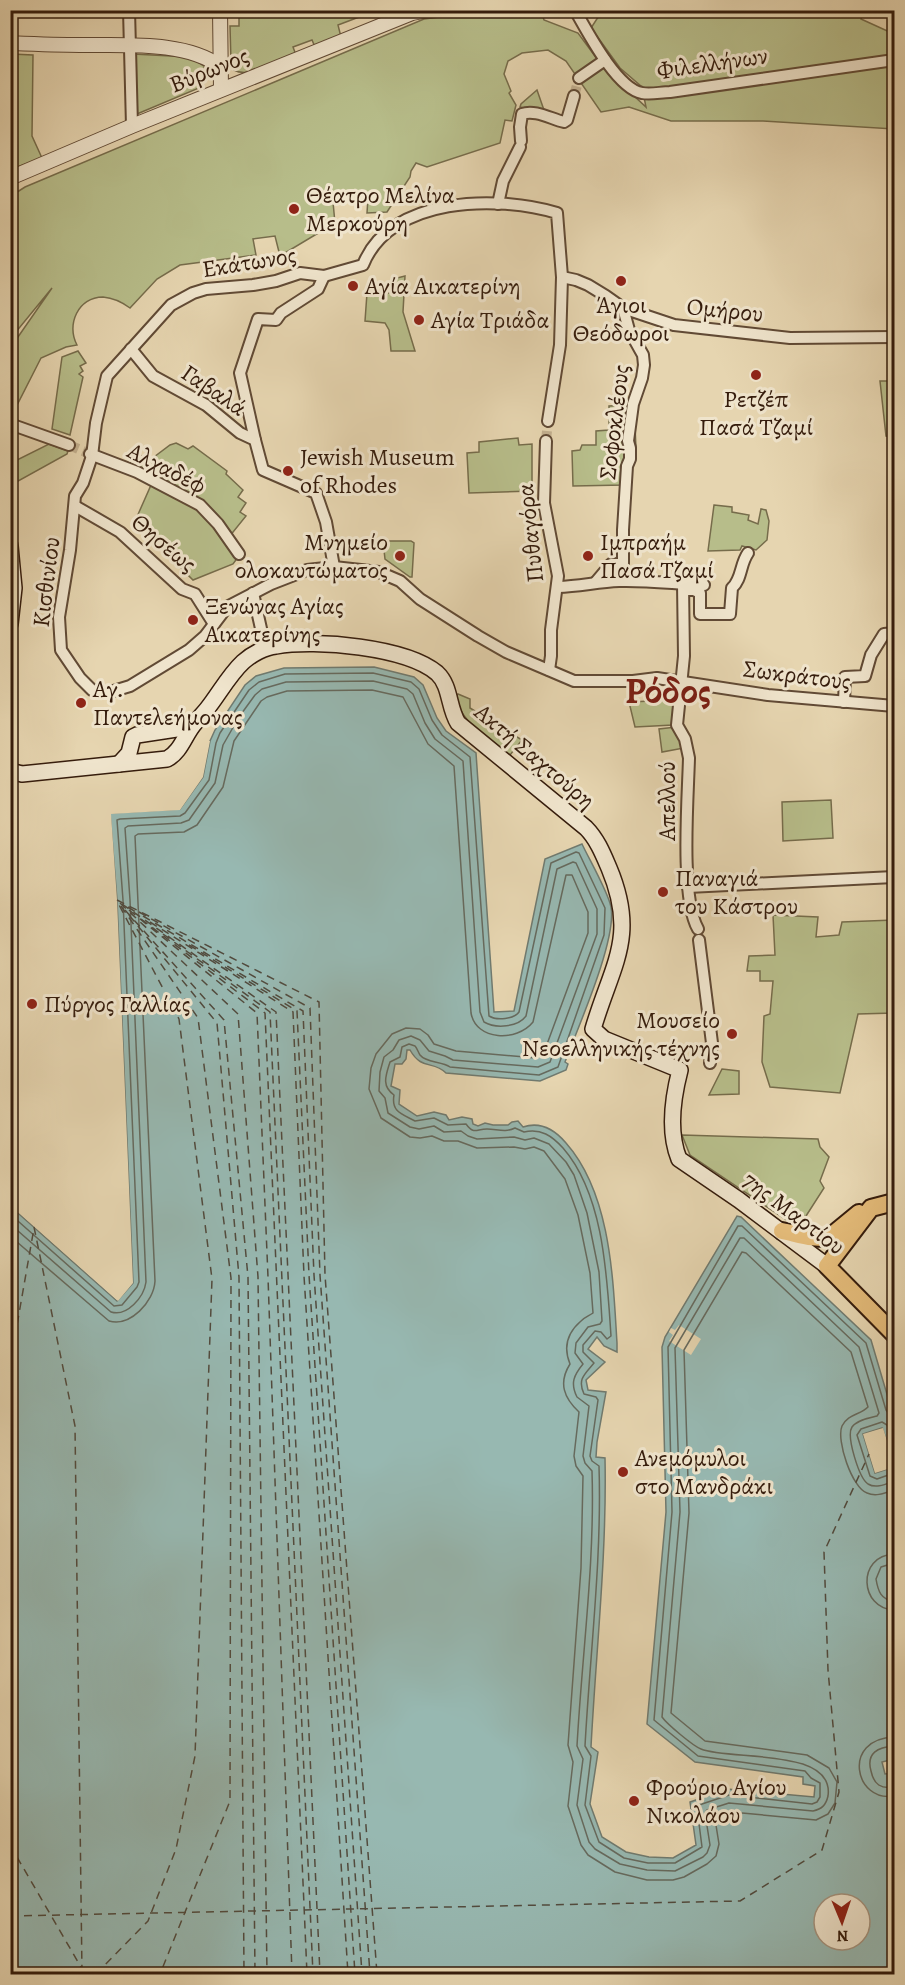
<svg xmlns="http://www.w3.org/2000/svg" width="905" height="1985" font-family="Alegreya,serif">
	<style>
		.green { fill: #b7bd8a; stroke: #766c4b; stroke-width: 1.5 }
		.water { fill: #97b8b1; stroke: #707a6f; stroke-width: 1.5; fill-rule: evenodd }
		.pier { fill: #e6d5b0 }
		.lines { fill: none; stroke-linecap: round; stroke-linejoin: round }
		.shore { stroke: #666a5e; stroke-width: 1.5 }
		.ferry { stroke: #524b3e; stroke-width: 1.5; stroke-dasharray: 8 6; stroke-linecap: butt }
		.minor-tunnel { stroke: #c3b08f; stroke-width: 10; stroke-dasharray: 10 5; stroke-linecap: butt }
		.minor-casing { stroke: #614a35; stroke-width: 14 }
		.tertiary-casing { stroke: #614a35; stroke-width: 16 }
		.secondary-casing { stroke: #351c0c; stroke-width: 18 }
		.primary-casing { stroke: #351c0c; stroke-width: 20 }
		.minor { stroke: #efe4cc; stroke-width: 10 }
		.tertiary { stroke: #efe4cc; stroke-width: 14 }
		.secondary { stroke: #efe4cc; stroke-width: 15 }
		.primary { stroke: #e3ba78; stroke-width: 16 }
		.poi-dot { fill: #8f2418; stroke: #efe4cc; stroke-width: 2 }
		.labels { text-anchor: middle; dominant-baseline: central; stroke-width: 6; stroke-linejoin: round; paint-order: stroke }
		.street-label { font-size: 24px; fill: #351c0c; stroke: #efe4cc }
		.poi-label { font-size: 24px; fill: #351c0c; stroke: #efe4cc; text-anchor: start }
		.town-label { font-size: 36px; font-weight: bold; fill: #7a1f14; stroke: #efe4cc }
	</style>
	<rect width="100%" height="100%" fill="#e6d5b0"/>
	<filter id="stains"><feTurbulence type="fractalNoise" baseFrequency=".00333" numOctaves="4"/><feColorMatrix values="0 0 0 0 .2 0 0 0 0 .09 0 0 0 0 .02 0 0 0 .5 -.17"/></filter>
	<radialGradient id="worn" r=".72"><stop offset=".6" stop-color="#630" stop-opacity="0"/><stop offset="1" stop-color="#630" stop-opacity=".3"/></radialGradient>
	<g class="green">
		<path d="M239,11h136l-37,14 3,12 -26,10 -3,-7 -19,7 3,8c-16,6 -47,24 -62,15l-3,-8 -1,-36h9z"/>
		<path d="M602,11h261l-2,8 33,15v95l-131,-8h-92l-42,-14 -28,5 -35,-51 -18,-11 -26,3 -14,8 -4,13 7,17 -2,2 7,12 -4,16 -7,-1 -5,23 -73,24 -11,-4 -5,8 -1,6 -23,35 -20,1 1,-15 -12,-8 -17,6 -6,6 2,21 -55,33 -5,-20 -22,3 3,16 -76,10 -23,14 -27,29c-8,-6 -16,-10 -27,-11 -25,0 -37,28 -26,48l-11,2 -25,11 -28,55 -3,-1 1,-65 41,-59 -41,50v-142l14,-9 399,-168 47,-6 72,4 1,3 34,13 25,34 43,40 -4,-20 -22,-19 -29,-40z"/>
		<polygon points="11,54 33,55 32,136 42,158 15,168 11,154"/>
		<polygon points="133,54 190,57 204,66 206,79 199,88 137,114 133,106"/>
		<polygon points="537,90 545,113 520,107 521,104"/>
		<polygon points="405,276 403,312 415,351 391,351 389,330 385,323 365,321 367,293 392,293 393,279"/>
		<polygon points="78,351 86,363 80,366 83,371 79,374 83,377 70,435 52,429 62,357"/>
		<polygon points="880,381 894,381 894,437 886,436"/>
		<polygon points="634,405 636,448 625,472 624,485 573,486 572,451 580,450 582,445 596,445 596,431 609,430 609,406"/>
		<polygon points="518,438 519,445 532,444 532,491 469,493 467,453 479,452 479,442"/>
		<polygon points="176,443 188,449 193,446 227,471 226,474 243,490 238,497 246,503 240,512 246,516 229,537 241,553 233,564 193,580 162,549 166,545 136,519 151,485 124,471 139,453 146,463 170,445"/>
		<polygon points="49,444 68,451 67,454 11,485 11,463"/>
		<polygon points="714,505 732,507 732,512 749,515 748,520 758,524 761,509 766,510 769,521 767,540 756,550 742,546 740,550 708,551"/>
		<polygon points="383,541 411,541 414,543 412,577 410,577 385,559"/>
		<path d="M458,694l12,5v9l52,32 -12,15c-22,-16 -46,-30 -55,-57z"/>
		<polygon points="675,700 673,725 635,727 629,702"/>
		<polygon points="676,727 684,748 662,752 659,729"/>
		<polygon points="831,800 833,838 783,841 782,802"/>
		<polygon points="773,915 818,917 816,937 839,935 842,922 894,920 894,1013 858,1014 840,1093 770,1087 762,1062 764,1016 770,1014 773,981 760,981 760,971 747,971 749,956 775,955"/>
		<polygon points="722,1069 739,1071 739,1094 709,1095"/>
		<polygon points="682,1135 818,1139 820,1147 829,1157 820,1181 824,1188 806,1216 788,1221 690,1155"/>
	</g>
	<path class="water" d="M374,667l40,10 9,8 14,33 9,13 30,22 18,259 20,-1 31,-152 37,-15c7,15 26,48 29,63 6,33 -33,120 -46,155l3,2 -2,6 -26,11 -94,-8c-13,-13 -24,-2 -36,-23h-3l-1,9 -4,5h-7l-4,22 9,4 -1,14 18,12 17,-4 12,3 3,5 13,-3 10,2 1,5 5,2 7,-3 8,2h15l4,-3 6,-1 5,6c18,-6 32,3 43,16 45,51 47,136 51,200v9l-13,-6 -7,-9 -9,12 17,13 -19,18 2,10 18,2 -9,50 -1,15 9,1c2,96 -9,193 -14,289l7,5 -8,52 12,33 24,15 23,5 24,1 23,-13 -6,-43 37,-13 87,8 1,-11 -12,-2v-7l-108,-15 -48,-38 19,-212 -4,-165 3,-10 72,-121 4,1 130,123 23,78v24l-6,2 -6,-16 -19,6 12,39 19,-6v109l-5,2 5,19v162l-12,3 3,12 9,-1v196l-16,5h-867l-1,-768 107,95 16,-18 -16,-383 -7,-87 70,-4 23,-32 7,-36 5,-11 30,-45 11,-9 28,-8zM824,1904h36v36h-36z"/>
	<g class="pier">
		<polygon points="207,741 210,741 203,777 180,810 111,814 117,900 133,1283 118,1301 11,1206 10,1203 117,1297 130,1282 114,900 108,813 110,810 179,807 200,776"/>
		<polygon points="679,1325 701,1339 691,1355 669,1341 673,1335 669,1332 671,1328 675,1330"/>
		<polygon points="883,1428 889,1447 885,1445 881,1432 866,1436 877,1469 891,1465 887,1451 889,1448 894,1467 875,1473 863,1434"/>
	</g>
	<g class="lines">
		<g class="shore">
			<path d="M10,1214l104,92 8,-1 15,-18 2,-5 -16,-382 -6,-80 3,-1 60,-3 5,-3 24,-33 7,-37 4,-10 29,-43 10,-8 26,-8 88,-1 38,9 8,7 13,31 10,15 28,22 19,259c8,5 25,3 30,-4l32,-149 25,-11 3,1 26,55 -1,27 -46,132 -19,8 -89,-8c-8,-6 -24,-4 -30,-12 -2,-3 -3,-7 -5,-9l-6,-2 -7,3 -2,10 -10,5c-4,13 -9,24 4,33 -3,17 8,19 21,26l19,-3 14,7 18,-1c8,11 10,5 21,5 10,0 18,4 28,-1l9,4c17,-4 28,4 39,16 41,47 44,129 48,188l-4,3 -6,-7 -6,-1 -12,14v7l11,11c-9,11 -17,16 -10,31l12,3 2,3 -8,56 2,5 7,5c3,93 -9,187 -14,280l6,10 -6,49 14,37 25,16 24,5h27l27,-16 -5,-39 2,-3 30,-10 83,9 5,-2 3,-5v-14l-9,-5 -6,-7 -107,-15 -44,-36 18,-208 -4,-165 70,-121h4l124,117 20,67 3,4 5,1"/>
			<path d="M10,1224l101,88c16,5 33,-15 35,-30l-16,-382 -5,-72 3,-2 53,-3 8,-3 26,-37 8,-38 16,-28 16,-22 7,-6 24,-7 87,-1 34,8 6,5 12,29 10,16 28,22 17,251 4,10c12,7 34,5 42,-6l31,-147 16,-7 3,1 21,46v25l-47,128 -12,5 -85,-7 -8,-4 -16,-5 -9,-11 -9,-4 -12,4 -6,10 -9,7 -4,15 -1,19 6,7 3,15 22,14 9,2 15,-3 10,6 17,-1 7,5 9,3 37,-2 11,3 9,-2 15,6 17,18 8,13 13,38 12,59 3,49 -2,3 -12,3 -12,16 -1,10 8,11c-9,11 -13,19 -6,33l12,9 -6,50 2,7 7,8c3,92 -10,183 -15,275l6,13 -6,46 12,37 6,7 25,15 27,6 28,1 28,-14 4,-4 3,-8 -5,-32 2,-3 22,-7 84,8c9,-2 13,-6 15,-15 7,-49 -98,-35 -127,-47 -8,-3 -34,-25 -39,-32l18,-205 -5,-164 65,-110h4l115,109 20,66 -2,3c-8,2 -20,4 -25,11 -6,9 7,51 16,57 8,5 18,0 26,-3"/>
			<path d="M10,1236l99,85c21,6 45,-19 46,-40l-20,-445 3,-2 46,-2 13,-7 26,-38 11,-46 27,-40 6,-4 20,-6 85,-1 31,7 25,47 26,22 17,247c5,28 46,29 62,9l33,-147h6l16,37v21l-45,122 -7,3 -80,-7 -22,-7 -6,-9 -8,-6 -14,-1 -14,6 -16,20 -5,14 -2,21 12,29 29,19 10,1 12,-2 12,5h14l19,7 37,-1 11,2 9,-2 10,4 21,28 13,36 12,58 3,40c-4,3 -8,4 -12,8 -14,12 -18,26 -11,43 -12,19 -6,34 9,48l-5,44 2,10 7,10 -2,92 -13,177 5,17 -5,44 13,39 7,10 27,17 32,8h26l11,-3 23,-13 9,-8 3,-12 -4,-25 2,-3 14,-4 85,8 12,-6 7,-11 2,-21 -8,-14 -22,-13 -102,-14 -34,-28 18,-200 -5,-163 58,-98 4,1 105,99 17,55c-8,8 -20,7 -26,19 -6,14 10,62 25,67 9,4 18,0 27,-3"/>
			<polyline points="894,1437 891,1435 887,1425 882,1422 861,1429 857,1435 870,1476 877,1479 894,1473"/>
			<path d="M894,1554c-38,2 -34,55 0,56"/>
			<path d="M894,1563l-13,4 -5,12c2,12 5,21 18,22"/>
			<path d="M894,1737c-53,2 -39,66 0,59"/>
			<path d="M894,1746c-16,1 -28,7 -23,25 3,14 10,18 23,16"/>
		</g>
		<g class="ferry">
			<polyline points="117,900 319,1002 325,1275 377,1974"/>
			<polyline points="120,903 238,1014 258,1277 267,1974"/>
			<polyline points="122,904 276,1012 320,1974"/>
			<polyline points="121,906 198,1018 231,1278 230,1801 160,1974"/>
			<polyline points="128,907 139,914"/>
			<polyline points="125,910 224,1020 248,1277 255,1974"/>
			<polyline points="129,910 257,1013 268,1277 292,1974"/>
			<polyline points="139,912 310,1008 320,1275 370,1974"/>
			<polyline points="129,915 217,1023 239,1277 244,1974"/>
			<polyline points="143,916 303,1011 314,1275 362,1974"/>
			<polyline points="141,919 265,1013 307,1974"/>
			<polyline points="150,922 293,1012 304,1276 348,1974"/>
			<polyline points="163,934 270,1012 313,1974"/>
			<polyline points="189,945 297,1011 309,1275 355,1974"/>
			<polyline points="34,1227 75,1426 82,1974"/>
			<polyline points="10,1365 34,1228"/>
			<polyline points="10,1845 85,1974"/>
			<polyline points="10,1916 740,1901 822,1850 839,1792 828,1670 824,1552 869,1454"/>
			<polyline points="96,1974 148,1921 176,1849 195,1756 212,1279 179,1019 117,901"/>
		</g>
		<g class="minor-tunnel">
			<polyline points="574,96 579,78"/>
			<polyline points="546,441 548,421"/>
			<polyline points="69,445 90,454"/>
		</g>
		<g class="minor-casing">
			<g id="minor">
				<polyline points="129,10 132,126"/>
				<path d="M575,10c12,21 42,79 67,83 9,2 19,-1 28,-1l224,-32"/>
				<polyline points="579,78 605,60"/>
				<path d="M521,141l-1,-14 2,-13c13,-5 29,5 42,8l3,-2 7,-24"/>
				<polyline points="498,204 503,181 520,147"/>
				<polyline points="562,277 576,280 588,285 606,296 623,308 674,325 790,338 894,337"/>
				<polyline points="131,349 153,376 206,405 240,433 255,440 263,470 316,493 326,522 334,567"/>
				<path d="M548,421l12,-76 2,-68 -5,-64c-59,-18 -167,-17 -194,52l-39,11 -24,-3 -24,8 -23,4 -47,4 -13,4 -22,12 -64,71 -11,47 -4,33 -9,27 -8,13 -5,54 -11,67 2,33 19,28 12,12 15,3 23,-7 59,-36 16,-14 22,-29 44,-23 36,-14 27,-3 45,5 21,9 20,18 58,37 28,16 68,29h59l24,-3 111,17 126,11"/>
				<polyline points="10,424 69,445"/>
				<polyline points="255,440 240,373 258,319 276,320 281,313 318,289 324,276"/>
				<polyline points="546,441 544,503 558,576 551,630 551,656 549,670"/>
				<polyline points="90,454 137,472 200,505 218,524 239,554"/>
				<polyline points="75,506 120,532 182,589 195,594 214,624"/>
				<polyline points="623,581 623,530 627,466 630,459 630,448 628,441 633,404 642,378 644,365 643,355 629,330 623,308"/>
				<polyline points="595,583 611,564 623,564"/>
				<path d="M683,584l1,72 -7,69 8,14 4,19c-1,39 -9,140 9,171"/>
				<path d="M558,587c22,-1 40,-5 61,-6 28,-1 57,3 85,4"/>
				<path d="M687,590h7l6,3v21h30l2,-26c10,-9 8,-24 16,-35"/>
				<polyline points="253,593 262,633"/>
				<polyline points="844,702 845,677 865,676 871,655 884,634 894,633"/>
				<polyline points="688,887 894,877"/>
				<polyline points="699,940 712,1043 710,1063"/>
			</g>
		</g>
		<g class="tertiary-casing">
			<g id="tertiary">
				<polyline points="220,10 221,89"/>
				<path d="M10,43c24,1 47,2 70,2 43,1 105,-5 141,22"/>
				<polyline points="10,178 132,126 412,13 428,10"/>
			</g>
		</g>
		<g class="secondary-casing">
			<g id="secondary">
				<polyline points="10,546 14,588 10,624"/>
				<polyline points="119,764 129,753 133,737 137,735 183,728 194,723"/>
				<path d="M10,771l12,3 145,-15c14,-7 18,-25 28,-36 4,-5 8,-9 12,-14 12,-15 22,-34 36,-47 9,-8 22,-15 33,-16 40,-7 130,1 161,27 14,13 11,34 21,50l128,105c11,11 17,26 23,40 29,69 3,96 -16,161l11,10 76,31c-7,27 -12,62 -1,89l60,41 88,66"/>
			</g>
		</g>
		<g class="primary-casing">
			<g id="primary">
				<polyline points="894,1202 871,1208 827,1266 894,1334"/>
				<path d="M782,1231c16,3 33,10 49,5l28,-23"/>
			</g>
		</g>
		<use href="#minor" class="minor"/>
		<use href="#tertiary" class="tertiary"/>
		<use href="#secondary" class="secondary"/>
		<use href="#primary" class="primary"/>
	</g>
	<g class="poi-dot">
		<circle cx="294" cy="209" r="6"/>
		<circle cx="621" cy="281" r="6"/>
		<circle cx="353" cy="286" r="6"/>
		<circle cx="419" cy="320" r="6"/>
		<circle cx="756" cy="375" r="6"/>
		<circle cx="288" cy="471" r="6"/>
		<circle cx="400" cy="556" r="6"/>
		<circle cx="588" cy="556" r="6"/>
		<circle cx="193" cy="620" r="6"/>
		<circle cx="81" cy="703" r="6"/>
		<circle cx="663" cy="892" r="6"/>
		<circle cx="32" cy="1004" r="6"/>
		<circle cx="732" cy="1034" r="6"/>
		<circle cx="623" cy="1472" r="6"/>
		<circle cx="634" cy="1801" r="6"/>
	</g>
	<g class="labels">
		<g class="street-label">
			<text transform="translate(712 63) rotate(-8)">Φιλελλήνων</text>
			<text transform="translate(209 70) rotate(-22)">Βύρωνος</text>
			<text transform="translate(249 262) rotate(-9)">Εκάτωνος</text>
			<text transform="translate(725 310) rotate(6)">Ομήρου</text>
			<text transform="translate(214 390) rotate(34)">Γαβαλά</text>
			<text transform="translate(614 422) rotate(-83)">Σοφοκλέους</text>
			<text transform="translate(167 468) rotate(27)">Αλχαδέφ</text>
			<text transform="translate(530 533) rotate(-96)">Πυθαγόρα</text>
			<text transform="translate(164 543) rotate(40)">Θησέως</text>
			<text transform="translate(46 582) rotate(-83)">Κισθινίου</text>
			<text transform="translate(797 675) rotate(7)">Σωκράτους</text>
			<text transform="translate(535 756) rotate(40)">Ακτή Σαχτούρη</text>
			<text transform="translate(667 801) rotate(-90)">Απελλού</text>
			<text transform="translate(794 1213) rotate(37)">7ης Μαρτίου</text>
		</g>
		<g class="poi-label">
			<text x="306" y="195">Θέατρο Μελίνα<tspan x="306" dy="28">Μερκούρη</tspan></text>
			<text x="365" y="286">Αγία Αικατερίνη</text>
			<text x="621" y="305" text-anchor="middle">Άγιοι<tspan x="621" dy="28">Θεόδωροι</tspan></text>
			<text x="431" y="320">Αγία Τριάδα</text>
			<text x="756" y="399" text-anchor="middle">Ρετζέπ<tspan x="756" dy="28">Πασά Τζαμί</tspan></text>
			<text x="300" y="457">Jewish Museum<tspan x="300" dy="28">of Rhodes</tspan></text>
			<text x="388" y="542" text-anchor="end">Μνημείο<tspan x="388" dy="28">ολοκαυτώματος</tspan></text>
			<text x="600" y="542">Ιμπραήμ<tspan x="600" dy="28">Πασά Τζαμί</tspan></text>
			<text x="205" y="606">Ξενώνας Αγίας<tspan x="205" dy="28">Αικατερίνης</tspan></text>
			<text x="93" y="689">Αγ.<tspan x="93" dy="28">Παντελεήμονας</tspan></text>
			<text x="675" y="878">Παναγιά<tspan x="675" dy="28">του Κάστρου</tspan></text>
			<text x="44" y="1004">Πύργος Γαλλίας</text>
			<text x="720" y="1020" text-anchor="end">Μουσείο<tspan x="720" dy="28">Νεοελληνικής τέχνης</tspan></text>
			<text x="635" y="1458">Ανεμόμυλοι<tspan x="635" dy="28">στο Μανδράκι</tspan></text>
			<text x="646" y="1787">Φρούριο Αγίου<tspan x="646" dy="28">Νικολάου</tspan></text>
		</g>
		<g class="town-label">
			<text x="668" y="690">Ρόδος</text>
		</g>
	</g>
	<rect width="905" height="1985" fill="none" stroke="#e6d5b0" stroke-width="36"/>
	<rect x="12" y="12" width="881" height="1961" fill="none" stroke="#351c0c" stroke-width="3"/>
	<rect x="18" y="18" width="869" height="1949" fill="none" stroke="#351c0c" stroke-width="1.5"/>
	<g transform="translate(842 1922) rotate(178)"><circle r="28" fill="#efe4cc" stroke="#a5947f" stroke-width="1.5"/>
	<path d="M0-4.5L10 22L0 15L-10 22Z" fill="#8f2418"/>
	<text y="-9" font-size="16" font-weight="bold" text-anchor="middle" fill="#351c0c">N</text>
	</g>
	<rect width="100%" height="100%" filter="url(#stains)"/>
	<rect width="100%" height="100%" fill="url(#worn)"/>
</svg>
